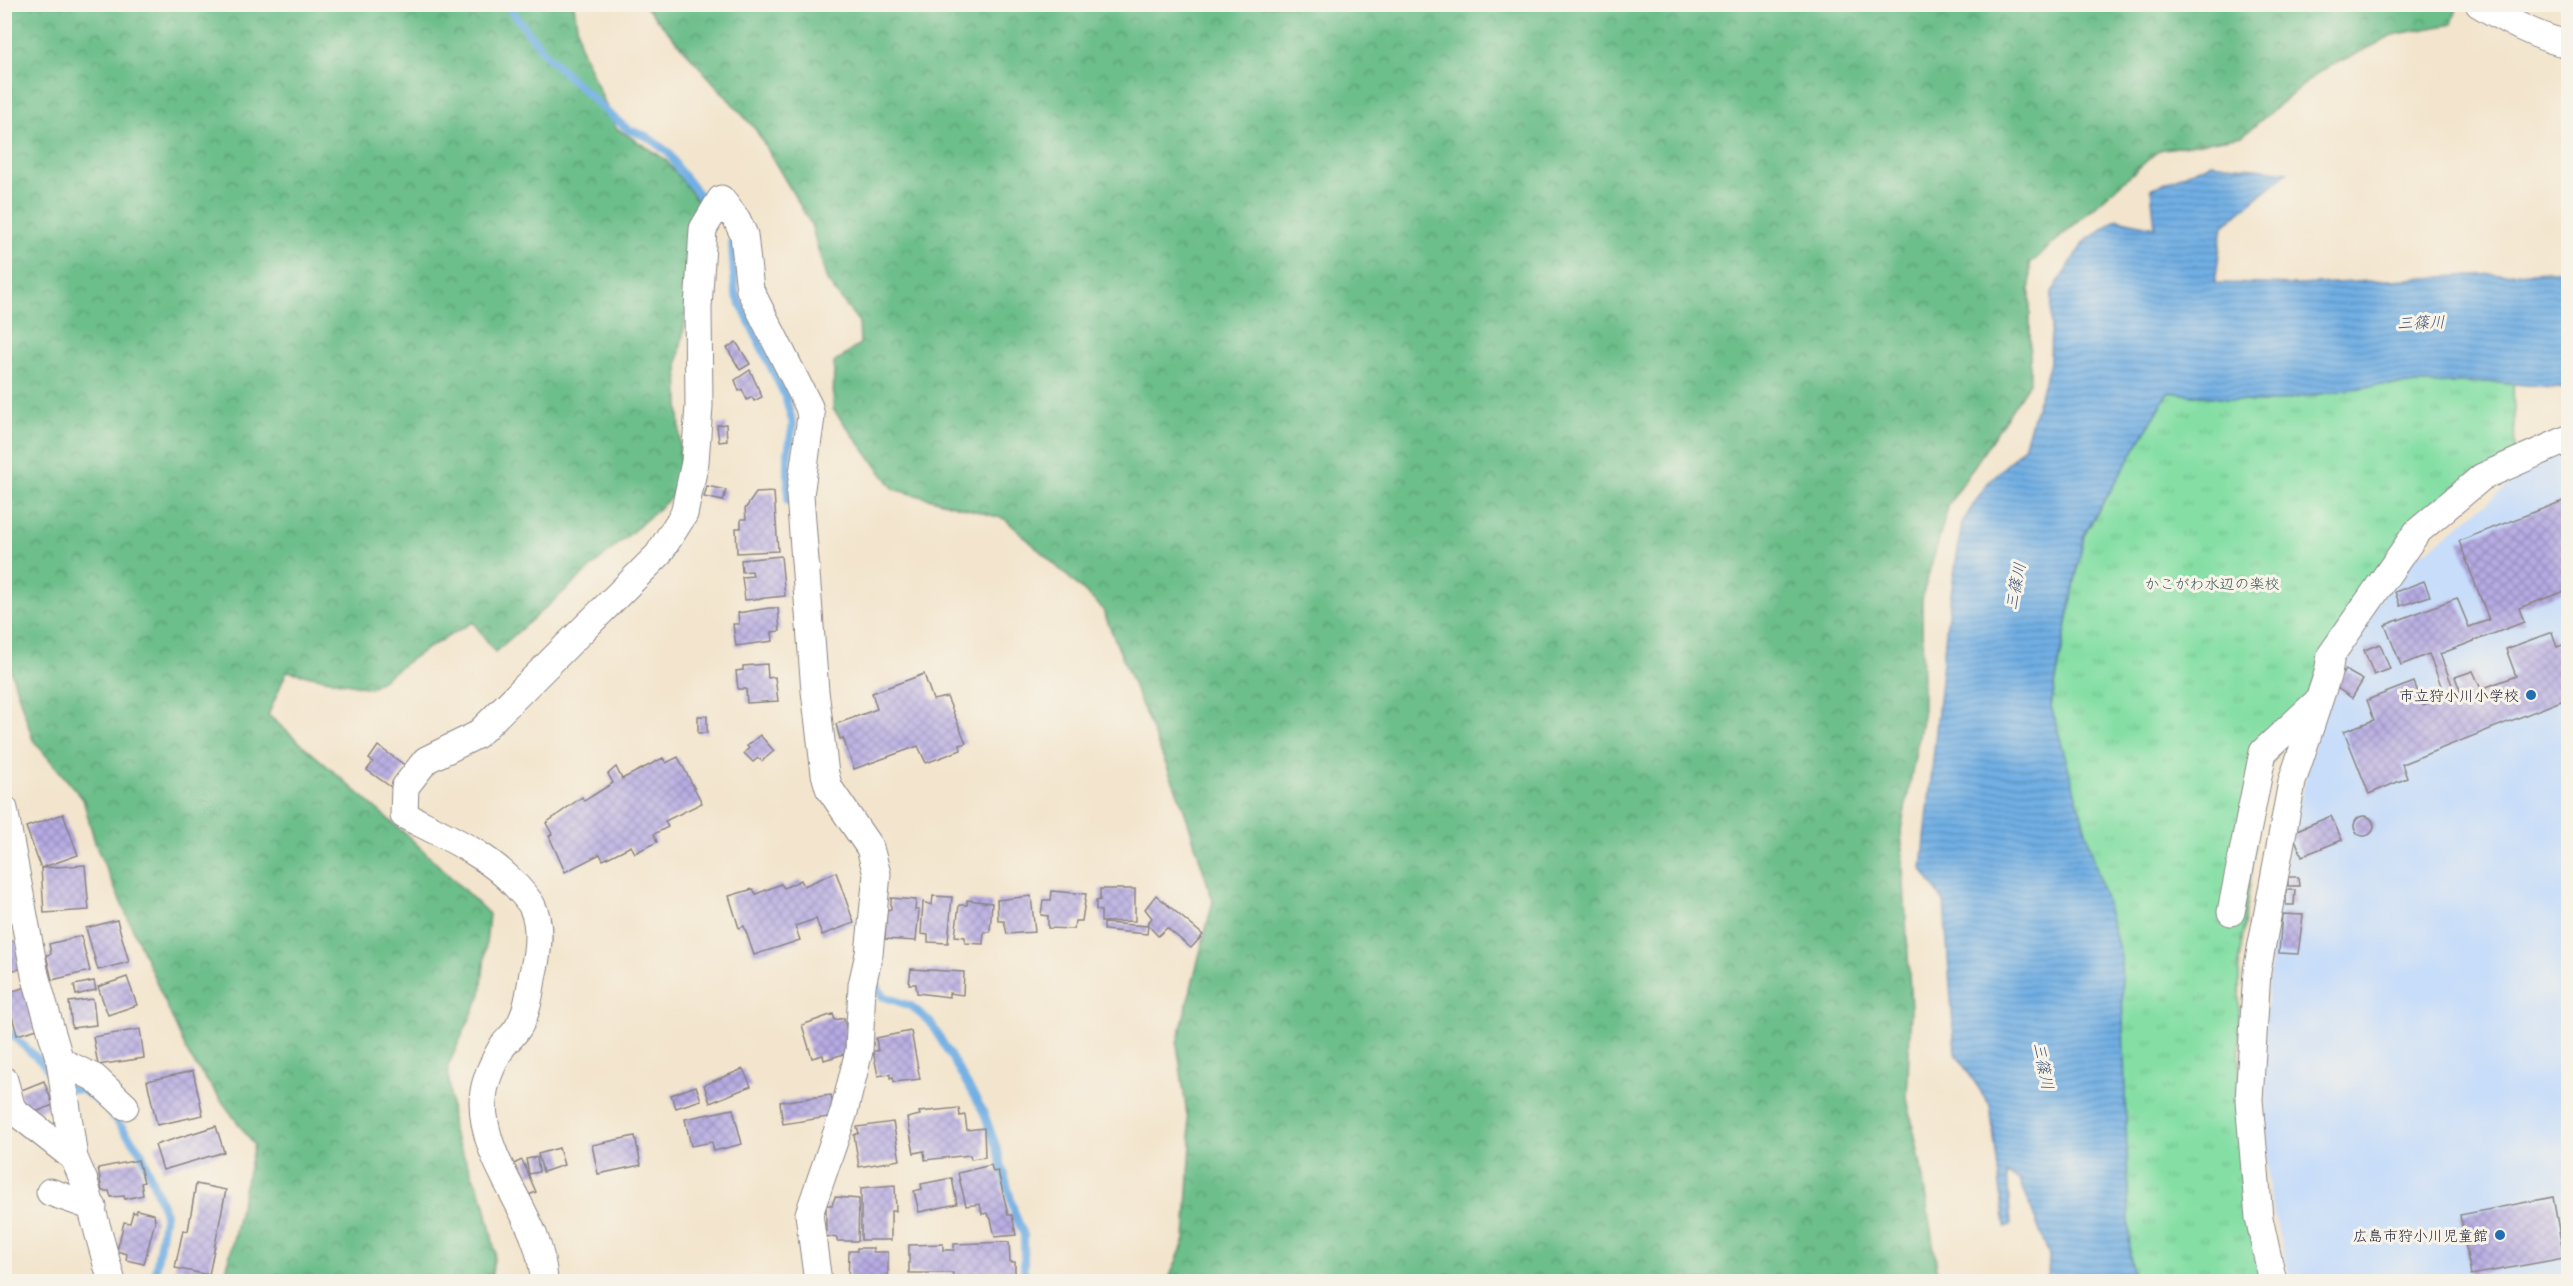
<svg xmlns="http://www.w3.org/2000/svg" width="2573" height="1286" font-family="Delius,'Klee One',sans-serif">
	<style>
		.built { fill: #c7ddf9 }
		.grass { fill: url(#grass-tufts); stroke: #548070; stroke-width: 1.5 }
		.forest { fill: url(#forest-crowns); stroke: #477062; stroke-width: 1.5 }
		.water { fill: url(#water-rules); stroke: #4a6890; stroke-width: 1.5 }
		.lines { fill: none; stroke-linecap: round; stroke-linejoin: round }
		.stream { stroke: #71afe4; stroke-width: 8 }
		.building { fill: url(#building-cross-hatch) }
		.minor-casing { stroke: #8a8484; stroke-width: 29 }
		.minor { stroke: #fff; stroke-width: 27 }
		.poi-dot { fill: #1f6fb2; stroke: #f7f3e8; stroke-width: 2 }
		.labels { text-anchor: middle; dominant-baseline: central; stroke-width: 6; stroke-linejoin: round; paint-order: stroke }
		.park-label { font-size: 15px; fill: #405b5b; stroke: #f7f3e8 }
		.poi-label { font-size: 15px; fill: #22223b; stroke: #f7f3e8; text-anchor: end }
		.water-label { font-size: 16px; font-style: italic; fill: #3e5376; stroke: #f7f3e8 }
	</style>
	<defs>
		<pattern id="grass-tufts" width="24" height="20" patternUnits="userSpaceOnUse" patternTransform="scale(1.5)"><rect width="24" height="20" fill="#85dfa5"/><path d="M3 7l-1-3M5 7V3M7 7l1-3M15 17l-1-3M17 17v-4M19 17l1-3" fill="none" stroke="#73bf8f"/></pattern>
		<pattern id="forest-crowns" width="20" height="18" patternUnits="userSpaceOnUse" patternTransform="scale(1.5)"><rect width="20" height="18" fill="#6cbe8a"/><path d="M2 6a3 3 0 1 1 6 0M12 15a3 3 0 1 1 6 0" fill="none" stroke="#589a72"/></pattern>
		<pattern id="water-rules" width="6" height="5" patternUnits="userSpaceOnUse" patternTransform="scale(1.5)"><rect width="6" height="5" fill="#71afe4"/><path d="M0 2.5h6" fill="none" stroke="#5c8eba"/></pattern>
		<pattern id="building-cross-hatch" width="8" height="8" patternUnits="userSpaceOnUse" patternTransform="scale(1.5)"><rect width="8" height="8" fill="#b6abe3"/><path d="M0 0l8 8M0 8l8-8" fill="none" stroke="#948bb9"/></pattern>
	</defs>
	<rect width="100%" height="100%" fill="#f7f3e8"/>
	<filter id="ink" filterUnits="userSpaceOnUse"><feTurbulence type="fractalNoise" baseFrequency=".0167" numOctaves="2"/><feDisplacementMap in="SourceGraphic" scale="12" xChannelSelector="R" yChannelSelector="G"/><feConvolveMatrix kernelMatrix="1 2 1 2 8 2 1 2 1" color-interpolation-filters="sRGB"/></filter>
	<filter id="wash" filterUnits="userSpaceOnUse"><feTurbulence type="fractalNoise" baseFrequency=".008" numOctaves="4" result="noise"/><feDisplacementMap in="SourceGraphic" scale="24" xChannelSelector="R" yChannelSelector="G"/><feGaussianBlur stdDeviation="1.35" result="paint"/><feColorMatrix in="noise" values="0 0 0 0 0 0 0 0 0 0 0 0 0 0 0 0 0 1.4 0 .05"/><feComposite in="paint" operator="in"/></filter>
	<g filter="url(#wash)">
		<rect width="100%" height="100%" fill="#f3e5cd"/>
		<polygon class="built" points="2568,448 2568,1281 2291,1282 2269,1195 2263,1051 2275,902 2335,660 2408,558 2428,550 2512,483 2519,470"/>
		<polygon class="grass" points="2486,382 2513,384 2515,455 2421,519 2353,598 2307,698 2264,777 2239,961 2240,1104 2264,1281 2134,1281 2051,706 2084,535 2169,392 2262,403 2378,385"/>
		<g class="forest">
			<polygon points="4,5 574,5 580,46 616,128 665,159 702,206 693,277 678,362 681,489 495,652 473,622 426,649 370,688 287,671 268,715 409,837 489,914 481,994 448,1066 453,1132 484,1201 495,1251 491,1281 224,1281 254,1145 189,1056 96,846 83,799 33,740 5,653"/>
			<polygon points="644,5 2458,5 2452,24 2397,34 2320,71 2242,136 2159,150 2030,264 2030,382 1949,504 1922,597 1923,715 1901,830 1911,1009 1907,1098 1920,1161 1939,1281 1168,1281 1185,1240 1191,1143 1177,1044 1213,901 1183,806 1102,608 1005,519 894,489 833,409 834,363 860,344 859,322 827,281 811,224 756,130"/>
		</g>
		<polygon class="water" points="2211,163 2288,172 2223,226 2215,283 2300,285 2568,270 2568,388 2486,382 2378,385 2262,403 2169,392 2084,535 2051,706 2121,956 2130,1254 2134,1281 2050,1281 2048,1279 2049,1255 2020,1180 2007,1174 2011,1225 2005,1227 1990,1105 1955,1053 1944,902 1922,869 1947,621 1962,523 1986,485 2024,447 2050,362 2052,292 2084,242 2117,219 2155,227 2151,189"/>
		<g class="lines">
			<g class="stream">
				<polyline points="506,4 548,57 607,112 629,130 646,136 669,153 679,170 711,209"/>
				<polyline points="732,242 735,292 785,396 793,424 788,452 788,501"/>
				<polyline points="873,976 882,996 911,1006 931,1023 983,1111 997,1149 1015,1214 1024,1235 1024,1282"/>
				<polyline points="4,1028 45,1065 53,1080"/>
				<polyline points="68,1088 83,1090 105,1106 141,1152 165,1213 154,1282"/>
			</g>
		</g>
		<g id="blocks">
			<g class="building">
				<polygon points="736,342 750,364 740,370 727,348"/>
				<polygon points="750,370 762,397 754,401 752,397 747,400 742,389 739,391 735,380"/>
				<polygon points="726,424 727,441 719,442 717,425"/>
				<polygon points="707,486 726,490 723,501 704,497"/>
				<polygon points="774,492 778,551 737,553 736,528 741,528 741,519 746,519 745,509 756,493"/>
				<polygon points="2568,499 2568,590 2519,608 2524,622 2440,654 2456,695 2460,690 2455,677 2473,671 2481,689 2516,676 2506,649 2552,632 2557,647 2568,643 2568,705 2566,699 2402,764 2407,778 2369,794 2344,731 2374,720 2367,700 2414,682 2423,705 2445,696 2429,654 2401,665 2385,625 2457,598 2469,627 2489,620 2459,541"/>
				<polygon points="781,556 785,596 745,600 742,577 753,576 752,571 742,572 741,560"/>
				<polygon points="2424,581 2430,596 2400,606 2395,592"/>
				<polygon points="769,608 778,608 780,631 772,632 773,641 736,646 733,624 739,624 738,613"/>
				<polygon points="2380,644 2390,669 2374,675 2364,650"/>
				<polygon points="767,664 768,678 775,677 778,701 747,703 746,689 738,689 736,671 743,670 743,666"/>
				<polygon points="2345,670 2363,680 2352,698 2334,686"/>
				<polygon points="924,674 933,700 947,697 966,743 960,745 961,750 926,763 918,746 854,769 843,738 840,739 836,724 877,709 872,693"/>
				<rect x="698" y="716" width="9" height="17"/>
				<polygon points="760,735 774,751 762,761 758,758 753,762 744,753 749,748 747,746"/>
				<polygon points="378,746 406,766 391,787 367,770 373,762 369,759"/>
				<polygon points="678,757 702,803 665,821 668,827 654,834 657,842 635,853 631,846 603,860 600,854 565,872 549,836 552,834 546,823 582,797 584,801 613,783 608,774 616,767 622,779 663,758 666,763"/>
				<polygon points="63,814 78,855 41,868 26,827"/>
				<circle cx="2364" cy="826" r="10"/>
				<polygon points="2331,816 2342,840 2302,856 2292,832"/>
				<polygon points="85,865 89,910 44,913 41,868"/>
				<polygon points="836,872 854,923 822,935 816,919 795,926 800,940 754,955 744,926 739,928 729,896 753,889 756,894 781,884 784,888 801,880 804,886"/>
				<polygon points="5,875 15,918 5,921"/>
				<polygon points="2288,877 2298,877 2299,886 2288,886"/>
				<polygon points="1100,889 1135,889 1135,921 1101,922 1101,911 1096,910 1096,901 1100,900"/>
				<polygon points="2286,890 2295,890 2294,905 2286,905"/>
				<polygon points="1052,891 1086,894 1082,921 1075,921 1074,929 1048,928 1048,916 1041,915 1043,900 1051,900"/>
				<polygon points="1156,895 1203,935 1191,948 1167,928 1158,936 1147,924 1152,918 1145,909"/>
				<polygon points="933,896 952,897 948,943 928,942 928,935 921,934 923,902 932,905"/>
				<polygon points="1031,896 1035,932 1007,934 1004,921 998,921 997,900"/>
				<polygon points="891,898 916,900 915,910 919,910 916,941 885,939 887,910 891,909"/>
				<polygon points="967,900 992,903 990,932 984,932 983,944 965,943 965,937 955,936 959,905 967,905"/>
				<polygon points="2282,914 2303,915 2298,954 2279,953"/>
				<polygon points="117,920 129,962 98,970 86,928"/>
				<polygon points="1104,923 1148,926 1147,934 1104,930"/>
				<polygon points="81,936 90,971 52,980 46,955 51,954 49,944"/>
				<polygon points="19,941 21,969 4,971 4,942"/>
				<polygon points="911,969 964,972 963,995 949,993 949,997 917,993 916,984 909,984"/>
				<polygon points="127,977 137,1005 108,1015 98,987"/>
				<polygon points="94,981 96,990 76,995 74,985"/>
				<polygon points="30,986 41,1028 17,1035 6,993"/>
				<polygon points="93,999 96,1025 72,1028 69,1002"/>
				<polygon points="833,1014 835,1020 844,1018 849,1045 845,1046 847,1053 824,1060 823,1055 812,1058 802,1025"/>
				<polygon points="140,1029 144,1058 98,1065 93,1037"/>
				<polygon points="911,1031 920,1079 894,1082 893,1077 890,1078 890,1074 878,1076 873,1051 878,1051 876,1038"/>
				<polygon points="743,1069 751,1086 710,1103 704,1085"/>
				<polygon points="193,1071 203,1115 157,1125 147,1081"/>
				<polygon points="44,1081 53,1105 28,1115 19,1091"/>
				<polygon points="696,1086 701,1100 676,1108 671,1095"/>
				<polygon points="831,1095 835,1116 783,1124 780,1102"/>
				<polygon points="959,1108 960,1116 965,1115 967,1130 984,1128 985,1157 971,1159 970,1155 925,1160 924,1151 914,1153 907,1118 920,1115 919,1112"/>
				<polygon points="733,1109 742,1144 714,1151 712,1142 691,1146 685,1119"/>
				<polygon points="893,1122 900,1160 859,1167 854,1135 859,1133 857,1127"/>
				<polygon points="216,1126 224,1152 163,1170 155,1145"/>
				<polygon points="635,1136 641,1165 598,1174 592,1145"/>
				<polygon points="559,1148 564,1165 543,1172 538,1154"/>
				<polygon points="537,1157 539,1172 529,1174 526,1159"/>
				<polygon points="138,1160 144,1182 141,1183 143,1195 125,1199 124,1196 111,1197 109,1191 102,1191 98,1168"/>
				<polygon points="522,1160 536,1192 521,1198 507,1167"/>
				<polygon points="991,1165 993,1172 998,1171 1008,1215 1012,1215 1016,1235 995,1237 991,1219 987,1213 982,1214 980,1204 966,1206 958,1173"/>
				<polygon points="952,1178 957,1204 919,1212 914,1191 922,1189 921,1184"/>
				<polygon points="196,1184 226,1190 209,1275 175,1268 183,1230 188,1231"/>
				<polygon points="895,1185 896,1211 891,1211 891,1240 861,1240 861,1188"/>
				<polygon points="835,1197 859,1199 858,1241 837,1241 837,1238 826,1236 826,1205 832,1205"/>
				<polygon points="2553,1197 2564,1258 2471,1275 2460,1215"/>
				<polygon points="137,1210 154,1214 155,1221 144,1264 126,1260 127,1254 117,1251 124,1222 130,1223 133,1212 136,1213"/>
				<polygon points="1009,1242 1010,1262 1015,1262 1015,1282 953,1282 953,1273 909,1273 909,1245 943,1244 943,1250 954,1250 954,1244"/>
				<polygon points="857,1248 873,1248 873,1252 888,1252 888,1282 848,1282 849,1251 857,1251"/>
			</g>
		</g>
	</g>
	<g filter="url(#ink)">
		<use href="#blocks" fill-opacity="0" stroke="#8a8484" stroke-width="1.5"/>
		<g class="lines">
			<g class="minor-casing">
				<g id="minor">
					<path d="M2479,4c29,17 57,33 89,40"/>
					<polyline points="4,809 35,975 60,1061 74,1158 84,1181 112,1282"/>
					<polyline points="2231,912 2263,752 2316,703"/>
					<polyline points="60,1061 95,1078 125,1106"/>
					<polyline points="4,1080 12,1109"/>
					<polyline points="4,1109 12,1109 74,1158"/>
					<polyline points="50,1192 93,1207"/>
					<path d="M544,1282c-2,-66 -61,-113 -61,-180 0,-19 9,-38 19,-55 5,-7 13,-13 17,-21 9,-15 11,-36 14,-53 5,-21 9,-47 -1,-67 -3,-6 -9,-12 -14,-18 -30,-34 -73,-52 -114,-73l1,-28 21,-27 51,-25 181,-180 26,-41 11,-52 4,-56 -1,-98 5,-79 18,-30 16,21 7,15 6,55 59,117 2,10 -11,78 15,196 10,83 4,14 41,60 7,26 -8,80 -7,31 -3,66 -15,61 -35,102 9,68"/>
					<polyline points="2273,1282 2259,1218 2249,1100 2257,971 2292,782 2328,673 2331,655 2417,532 2482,477 2568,439"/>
				</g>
			</g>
			<use href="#minor" class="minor"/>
		</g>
	</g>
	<g class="poi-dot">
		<circle cx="2531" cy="695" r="6"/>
		<circle cx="2500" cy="1235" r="6"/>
	</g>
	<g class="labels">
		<g class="park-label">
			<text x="2212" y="583">かこがわ水辺の楽校</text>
		</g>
		<g class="poi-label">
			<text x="2519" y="695">市立狩小川小学校</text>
			<text x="2488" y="1235">広島市狩小川児童館</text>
		</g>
		<g class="water-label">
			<text transform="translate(2421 322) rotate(-2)">三篠川</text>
			<text transform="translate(2015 586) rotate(-79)">三篠川</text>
			<text transform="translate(2044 1066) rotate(79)">三篠川</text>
		</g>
	</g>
	<rect width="2573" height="1286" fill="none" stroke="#f7f3e8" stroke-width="24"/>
</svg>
